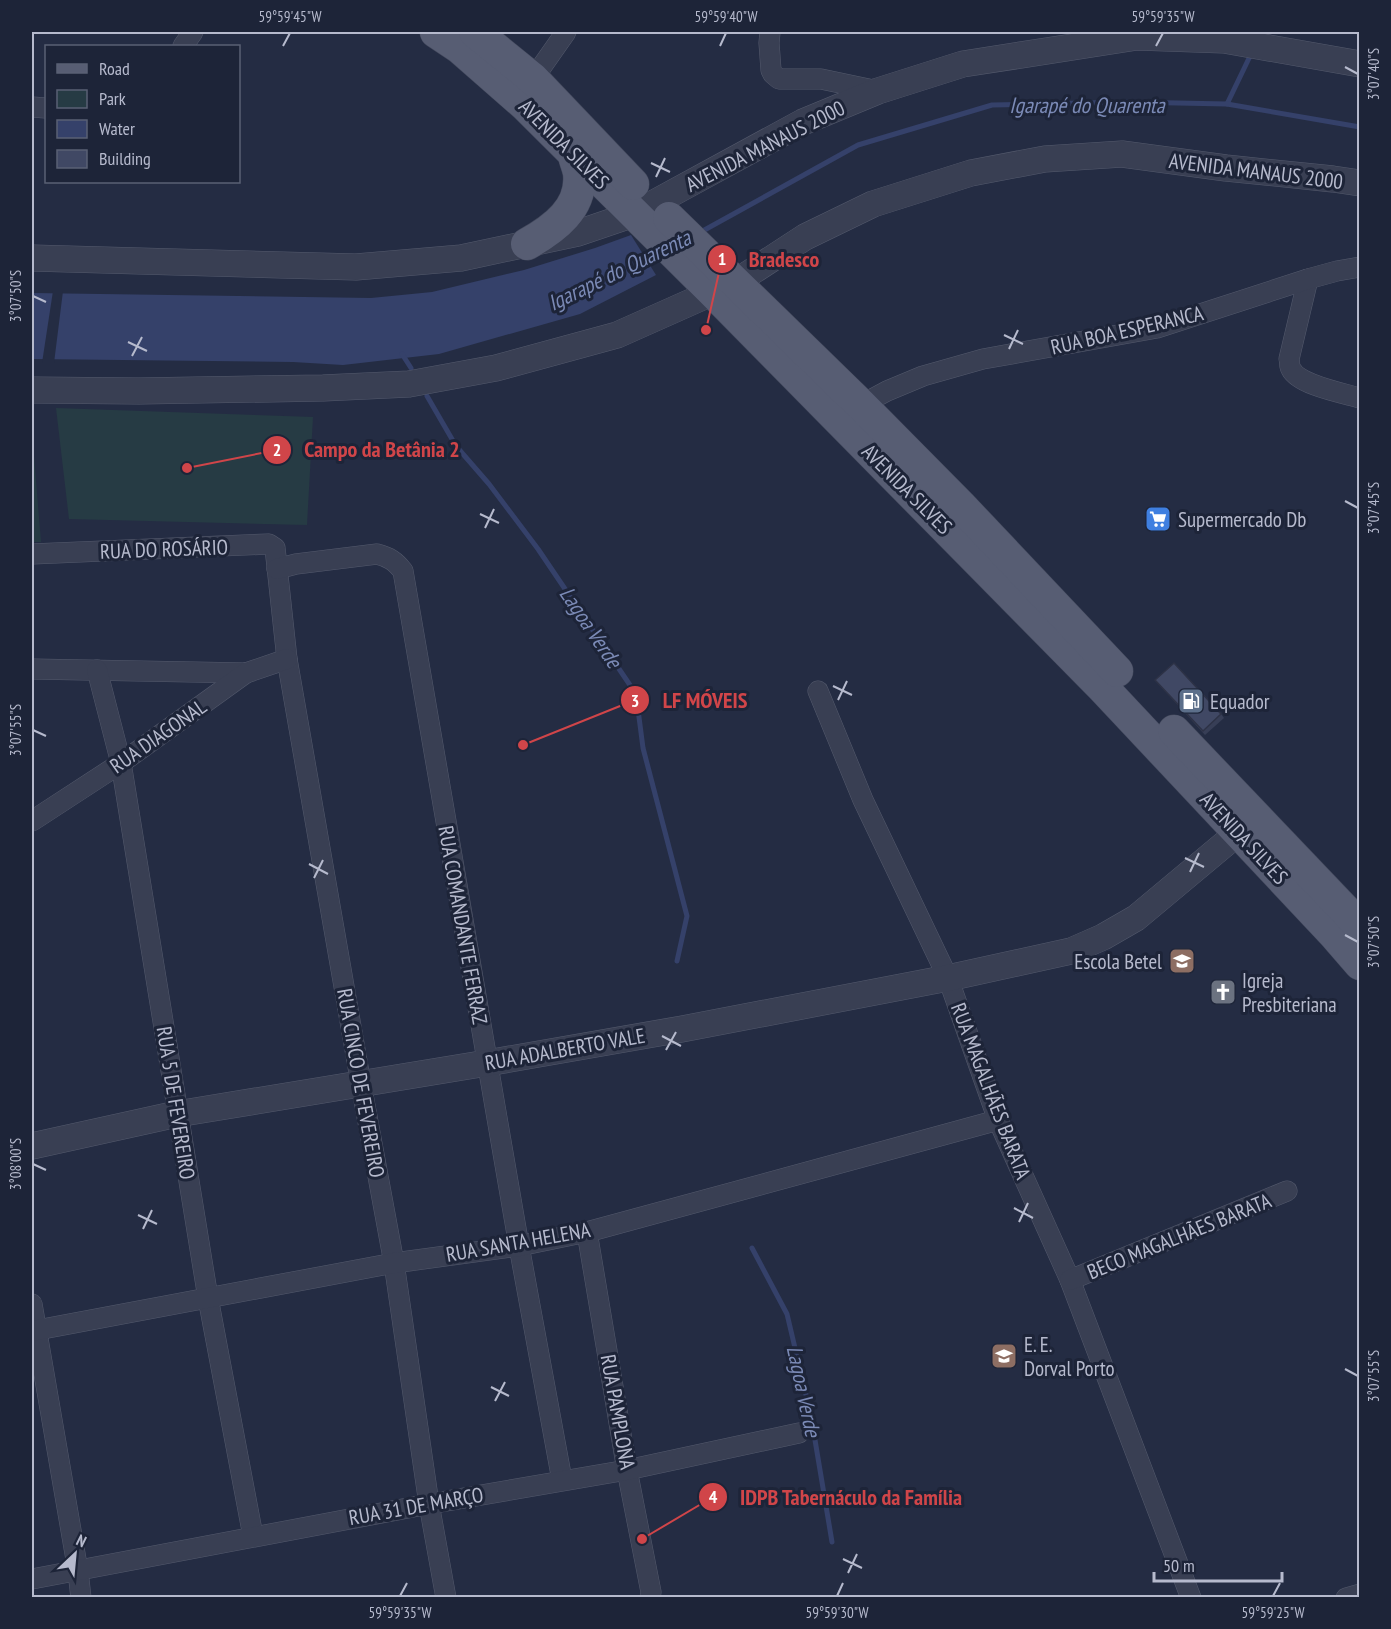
<svg xmlns="http://www.w3.org/2000/svg" width="1391" height="1629" font-family="'PT Sans Narrow',sans-serif">
	<style>
		.green { fill: #263b44 }
		.water { fill: #35416a }
		.pier { fill: #242c43 }
		.lines { fill: none; stroke-linecap: round; stroke-linejoin: round }
		.stream { stroke: #35416a; stroke-width: 5 }
		.minor-casing { stroke: #545a6d; stroke-width: 21 }
		.tertiary-casing { stroke: #545a6d; stroke-width: 27 }
		.primary-casing { stroke: #42485c; stroke-width: 33 }
		.minor { stroke: #393f53; stroke-width: 20 }
		.tertiary { stroke: #393f53; stroke-width: 26 }
		.primary { stroke: #575d73; stroke-width: 32 }
		.wall { fill: #373e56 }
		.building { fill: #404864; stroke: #2d3246; stroke-width: 1.5 }
		.ticks { fill: none; stroke: #b6bacd; stroke-width: 2 }
		.labels { text-anchor: middle; dominant-baseline: central; stroke-width: 6; stroke-linejoin: round; paint-order: stroke }
		.street-label { font-size: 21px; fill: #b6bacd; stroke: #1d2438 }
		.poi-label { font-size: 21px; fill: #b6bacd; stroke: #1d2438; text-anchor: start }
		.water-label { font-size: 22px; font-style: italic; fill: #7b8ab6; stroke: #1d2438 }
		.leader { fill: none; stroke: #d04549; stroke-width: 2 }
		.callout-dot { fill: #d04549; stroke: #1d2438; stroke-width: 2 }
		.mark-label { font-size: 18px; text-anchor: middle; font-weight: bold; fill: #fff }
		.callout-label { font-size: 22px; text-anchor: middle; font-weight: bold; fill: #d04549; stroke: #1d2438; stroke-width: 6; stroke-linejoin: round; paint-order: stroke }
		.neatline { fill: none; stroke: #b6bacd; stroke-width: 2 }
		.ticks-label { font-size: 15px; text-anchor: middle; fill: #b6bacd }
	</style>
	<rect width="100%" height="100%" fill="#242c43"/>
	<g class="green">
		<polygon points="56,408 313,417 307,525 69,519"/>
		<polygon points="32,431 41,542 32,542"/>
	</g>
	<polygon class="water" points="631,235 656,275 580,314 439,354 343,365 293,362 32,359 32,293 371,298 432,292 524,270 595,248"/>
	<polygon class="pier" points="53,291 63,291 54,363 42,363"/>
	<g class="lines">
		<g class="stream">
			<polyline points="1227,104 1252,52"/>
			<polyline points="699,233 858,145 992,105 1128,102 1227,104 1360,127"/>
			<polyline points="402,354 411,368"/>
			<polyline points="427,396 456,446 489,484 538,549 636,694 643,748 687,916 677,961"/>
			<polyline points="752,1248 787,1314 811,1416 832,1542"/>
		</g>
		<g class="minor-casing">
			<g id="minor">
				<polyline points="770,32 769,43 771,70 773,74 779,79 821,79 878,91"/>
				<polyline points="183,46 193,32"/>
				<polyline points="533,79 566,32"/>
				<polyline points="32,107 46,108"/>
				<path d="M1308,279l-19,80c1,3 0,7 2,10 8,16 51,24 69,29"/>
				<polyline points="861,405 887,391 923,376 983,359 1157,328 1308,279 1337,271 1360,267"/>
				<polyline points="32,554 269,544 275,548 287,659 361,1084 394,1263 429,1504 446,1598"/>
				<path d="M277,569l19,-5 81,-10c12,3 18,7 26,17l116,675 43,234"/>
				<polyline points="32,669 246,673"/>
				<polyline points="97,670 121,763 208,1298 253,1536"/>
				<polyline points="818,691 863,800 948,978 998,1120 1070,1280 1191,1598"/>
				<polyline points="32,821 121,763 246,673 287,659"/>
				<polyline points="587,1232 627,1470 651,1592 650,1598"/>
				<polyline points="1070,1280 1287,1191"/>
				<polyline points="32,1304 78,1571 81,1598"/>
				<polyline points="32,1331 394,1263 519,1246 587,1232 998,1120"/>
				<polyline points="32,1579 429,1504 627,1470 799,1433"/>
				<polyline points="1346,1598 1360,1594"/>
			</g>
		</g>
		<g class="tertiary-casing">
			<g id="tertiary">
				<polyline points="32,258 356,267 461,258 578,233 634,214 803,122 878,91 963,64 1137,37 1224,40 1360,64"/>
				<polyline points="32,390 139,391 323,388 409,384 496,368 617,335 736,282 805,237 873,204 971,173 1045,159 1122,154 1226,168 1333,179 1360,183"/>
				<polyline points="32,1146 177,1114 487,1063 682,1029 948,978 1071,951 1103,937 1136,918 1239,832"/>
			</g>
		</g>
		<g class="primary-casing">
			<g id="primary">
				<polyline points="436,32 460,48 525,105 713,292 1103,688 1334,934 1360,964"/>
				<polyline points="475,32 533,79 633,184"/>
				<polyline points="669,218 861,405 960,505 1117,671"/>
				<path d="M527,244c27,-15 56,-36 52,-71 -1,-6 -4,-12 -5,-18"/>
				<polyline points="1174,731 1360,926"/>
			</g>
		</g>
		<use href="#minor" class="minor"/>
		<use href="#tertiary" class="tertiary"/>
		<use href="#primary" class="primary"/>
	</g>
	<polygon class="wall" points="1155,680 1221,714 1224,718 1205,735"/>
	<polygon class="building" points="1174,663 1221,714 1203,731 1155,680"/>
	<path class="ticks" d="M283,46l7,-13M720,46l6,-13M1156,46l7,-13M1345,67l13,7M651,163l19,9M656,177l9,-19M33,296l13,6M1004,335l19,9M128,342l19,9M1009,349l9,-19M132,356l10,-19M1345,501l13,7M480,514l19,9M485,528l9,-19M833,686l19,9M838,700l9,-19M33,730l13,6M1185,858l19,9M309,864l19,10M1190,872l9,-19M314,878l9,-18M1345,935l13,7M662,1036l19,10M666,1050l10,-18M33,1164l13,6M1014,1208l19,10M138,1215l19,9M1019,1222l9,-19M143,1229l9,-19M1345,1369l13,7M491,1387l18,9M495,1401l10,-19M843,1559l19,9M848,1573l9,-19M400,1596l7,-13M837,1596l6,-13M1273,1596l7,-13"/>
	<defs>
		<g id="supermarket-square" transform="scale(1.35)"><rect x="-9" y="-9" width="18" height="18" rx="4" fill="#3f7fe0" stroke="#1d2438"/><path d="M-6-5.5h2.5l.6 2H6L4.5 2H-2.5L-4.4-4H-6ZM-1.5 3.2a1.3 1.3 0 1 0 .1 0ZM3 3.2a1.3 1.3 0 1 0 .1 0Z" fill="#fff"/></g>
		<g id="fuel-square" transform="scale(1.35)"><rect x="-9" y="-9" width="18" height="18" rx="4" fill="#5c6f8a" stroke="#1d2438"/><path d="M-5.5-6h7V0h2V4h1.3V-2.5L3-4.5l.8-.8L6-3V5H2.5V1h-1V6h-7ZM-4.2-4.7v3.2H.2V-4.7Z" fill="#fff"/></g>
		<g id="school-square" transform="scale(1.35)"><rect x="-9" y="-9" width="18" height="18" rx="4" fill="#8d6e63" stroke="#1d2438"/><path d="M0-5L7-2L0 1L-7-2ZM-4 1L0 2.5L4 1V4Q0 6-4 4Z" fill="#fff"/></g>
		<g id="church-square" transform="scale(1.35)"><rect x="-9" y="-9" width="18" height="18" rx="4" fill="#6b7280" stroke="#1d2438"/><path d="M-1.2-6h2.4v3.5h3.3v2.4h-3.3V6h-2.4V-.1h-3.3v-2.4h3.3Z" fill="#fff"/></g>
	</defs>
	<g fill-rule="evenodd">
		<use href="#supermarket-square" x="1158" y="519"/>
		<use href="#fuel-square" x="1191" y="701"/>
		<use href="#school-square" x="1182" y="961"/>
		<use href="#church-square" x="1223" y="992"/>
		<use href="#school-square" x="1004" y="1356"/>
	</g>
	<g class="labels">
		<g class="street-label">
			<text transform="translate(564 144) rotate(45)">AVENIDA SILVES</text>
			<text transform="translate(765 146) rotate(-27)">AVENIDA MANAUS 2000</text>
			<text transform="translate(1256 171) rotate(7)">AVENIDA MANAUS 2000</text>
			<text transform="translate(1127 330) rotate(-13)">RUA BOA ESPERANCA</text>
			<text transform="translate(907 489) rotate(45)">AVENIDA SILVES</text>
			<text transform="translate(164 549) rotate(-2)">RUA DO ROSÁRIO</text>
			<text transform="translate(158 736) rotate(-35)">RUA DIAGONAL</text>
			<text transform="translate(1244 838) rotate(47)">AVENIDA SILVES</text>
			<text transform="translate(463 925) rotate(80)">RUA COMANDANTE FERRAZ</text>
			<text transform="translate(565 1049) rotate(-10)">RUA ADALBERTO VALE</text>
			<text transform="translate(361 1083) rotate(80)">RUA CINCO DE FEVEREIRO</text>
			<text transform="translate(991 1091) rotate(69)">RUA MAGALHÃES BARATA</text>
			<text transform="translate(176 1103) rotate(81)">RUA 5 DE FEVEREIRO</text>
			<text transform="translate(1179 1236) rotate(-22)">BECO MAGALHÃES BARATA</text>
			<text transform="translate(518 1242) rotate(-10)">RUA SANTA HELENA</text>
			<text transform="translate(618 1412) rotate(80)">RUA PAMPLONA</text>
			<text transform="translate(416 1506) rotate(-10)">RUA 31 DE MARÇO</text>
		</g>
		<g class="poi-label">
			<text x="1178" y="519">Supermercado Db</text>
			<text x="1210" y="701">Equador</text>
			<text x="1162" y="961" text-anchor="end">Escola Betel</text>
			<text x="1242" y="980">Igreja<tspan x="1242" dy="24">Presbiteriana</tspan></text>
			<text x="1024" y="1344">E. E.<tspan x="1024" dy="24">Dorval Porto</tspan></text>
		</g>
		<g class="water-label">
			<text x="1087" y="105">Igarapé do Quarenta</text>
			<text transform="translate(619 270) rotate(-26)">Igarapé do Quarenta</text>
			<text transform="translate(591 627) rotate(56)">Lagoa Verde</text>
			<text transform="translate(804 1391) rotate(78)">Lagoa Verde</text>
		</g>
	</g>
	<path class="leader" d="M706 330L722 259M187 468L277 450M523 745L635 700M642 1539L713 1497"/>
	<g class="callout-dot">
		<circle cx="706" cy="330" r="6"/>
		<circle cx="187" cy="468" r="6"/>
		<circle cx="523" cy="745" r="6"/>
		<circle cx="642" cy="1539" r="6"/>
		<circle cx="722" cy="259" r="15"/>
		<circle cx="277" cy="450" r="15"/>
		<circle cx="635" cy="700" r="15"/>
		<circle cx="713" cy="1497" r="15"/>
	</g>
	<g class="mark-label">
		<text x="722" y="265">1</text>
		<text x="277" y="456">2</text>
		<text x="635" y="707">3</text>
		<text x="713" y="1503">4</text>
	</g>
	<g class="callout-label">
		<text x="784" y="267">Bradesco</text>
		<text x="382" y="457">Campo da Betânia 2</text>
		<text x="705" y="708">LF MÓVEIS</text>
		<text x="851" y="1505">IDPB Tabernáculo da Família</text>
	</g>
	<rect width="1391" height="1629" fill="none" stroke="#1d2438" stroke-width="66"/>
	<rect x="45" y="45" width="195" height="138" fill="#1d2438" stroke="#5a6074" stroke-width="1.5"/>
	<rect x="57" y="64" width="30" height="9" fill="#575d73" stroke="#5a6074" stroke-width="1.5"/>
	<text x="99" y="75" font-size="18" fill="#b6bacd">Road</text>
	<rect x="57" y="90" width="30" height="18" fill="#263b44" stroke="#5a6074" stroke-width="1.5"/>
	<text x="99" y="105" font-size="18" fill="#b6bacd">Park</text>
	<rect x="57" y="120" width="30" height="18" fill="#35416a" stroke="#5a6074" stroke-width="1.5"/>
	<text x="99" y="135" font-size="18" fill="#b6bacd">Water</text>
	<rect x="57" y="150" width="30" height="18" fill="#404864" stroke="#5a6074" stroke-width="1.5"/>
	<text x="99" y="165" font-size="18" fill="#b6bacd">Building</text>
	<g transform="translate(75 1554) rotate(26)" stroke="#1d2438" stroke-width="4.5" paint-order="stroke">
	<path d="M0-4.5L10 22L0 15L-10 22Z" fill="#b6bacd"/>
	<text y="-9" font-size="16" font-weight="bold" text-anchor="middle" fill="#b6bacd">N</text>
	</g>
	<path d="M1154 1572v9h128v-9" fill="none" stroke="#b6bacd" stroke-width="3"/>
	<text x="1163" y="1572" font-size="18" fill="#b6bacd" stroke="#1d2438" stroke-width="4.5" paint-order="stroke">50 m</text>
	<rect x="33" y="33" width="1325" height="1563" class="neatline"/>
	<g class="ticks-label">
		<text x="290" y="22">59°59'45"W</text>
		<text x="726" y="22">59°59'40"W</text>
		<text x="1163" y="22">59°59'35"W</text>
		<text transform="translate(1374 74) rotate(-90)" y="5">3°07'40"S</text>
		<text transform="translate(16 296) rotate(-90)" y="5">3°07'50"S</text>
		<text transform="translate(1374 508) rotate(-90)" y="5">3°07'45"S</text>
		<text transform="translate(16 730) rotate(-90)" y="5">3°07'55"S</text>
		<text transform="translate(1374 942) rotate(-90)" y="5">3°07'50"S</text>
		<text transform="translate(16 1164) rotate(-90)" y="5">3°08'00"S</text>
		<text transform="translate(1374 1376) rotate(-90)" y="5">3°07'55"S</text>
		<text x="400" y="1618">59°59'35"W</text>
		<text x="837" y="1618">59°59'30"W</text>
		<text x="1273" y="1618">59°59'25"W</text>
	</g>
</svg>
